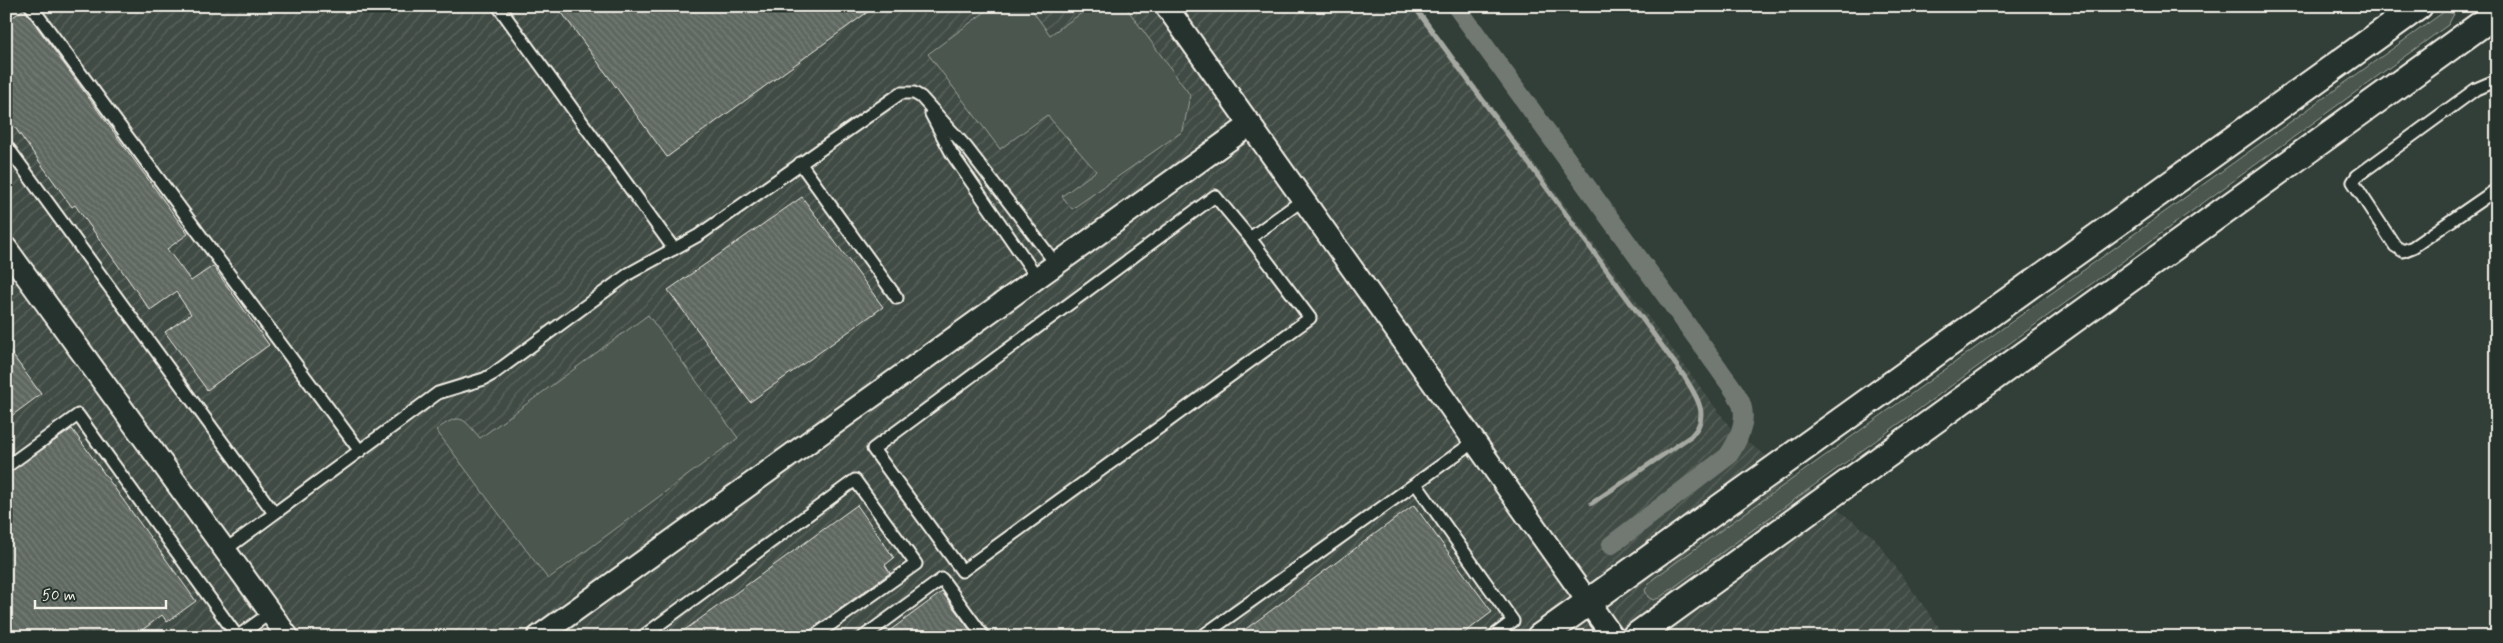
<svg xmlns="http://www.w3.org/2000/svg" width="2503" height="643" font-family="Mynerve,sans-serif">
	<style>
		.industrial { fill: url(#industrial-furrows) }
		.green { fill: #4c564f; stroke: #a0a49c }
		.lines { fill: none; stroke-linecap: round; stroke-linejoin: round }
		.stream { stroke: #a6a9a1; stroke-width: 5 }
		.canal { stroke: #727972; stroke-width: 19 }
		.building { fill: url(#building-back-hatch); stroke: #f4f1e8 }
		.service-casing { stroke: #f4f1e8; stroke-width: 15 }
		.minor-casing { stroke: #f4f1e8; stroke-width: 25 }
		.tertiary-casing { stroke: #f4f1e8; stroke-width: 30 }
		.service { stroke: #26332d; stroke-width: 11 }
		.minor { stroke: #26332d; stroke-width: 21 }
		.tertiary { stroke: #26332d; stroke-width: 26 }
	</style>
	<defs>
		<pattern id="industrial-furrows" width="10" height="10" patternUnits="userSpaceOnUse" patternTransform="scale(1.25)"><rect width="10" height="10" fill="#404b44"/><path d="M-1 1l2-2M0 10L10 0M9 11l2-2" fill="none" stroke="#5c655f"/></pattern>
		<pattern id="building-back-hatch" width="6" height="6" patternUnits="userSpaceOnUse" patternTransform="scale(1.25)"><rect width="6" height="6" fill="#5f6861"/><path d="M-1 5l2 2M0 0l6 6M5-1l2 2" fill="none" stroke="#777e78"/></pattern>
	</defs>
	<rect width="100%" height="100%" fill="#323e38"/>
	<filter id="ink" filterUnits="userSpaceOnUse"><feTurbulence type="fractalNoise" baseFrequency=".02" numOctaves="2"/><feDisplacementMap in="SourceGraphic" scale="10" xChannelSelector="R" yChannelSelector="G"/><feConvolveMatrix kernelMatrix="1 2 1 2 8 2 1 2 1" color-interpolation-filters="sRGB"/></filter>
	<g filter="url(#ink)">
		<polygon class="industrial" points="6,6 1417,6 1733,431 1874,537 1946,637 6,637"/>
		<g class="green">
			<polygon points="993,6 1029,6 1050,35 1083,12 1079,6 1125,6 1190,95 1183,131 1072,209 1062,196 1096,171 1047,115 1000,149 928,54"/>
			<polygon points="2445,11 2454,14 2448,25 1659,598 1653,600 1648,597 1645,590 1653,579"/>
			<path d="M648,315l90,123 -190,141 -112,-149c25,-18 26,-13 44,8z"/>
		</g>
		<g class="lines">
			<path class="stream" d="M1414,6l270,370c13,21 27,40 7,60l-99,67"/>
			<path class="canal" d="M1456,6l263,363c7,11 20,25 23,37 5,16 -5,37 -14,50l-117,89"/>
		</g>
		<g class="building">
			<polygon points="557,6 876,6 667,157"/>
			<polygon points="24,9 188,234 167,249 191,281 213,266 269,345 207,390 165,332 191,314 176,292 150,310 75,205 72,207 6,115 6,22"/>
			<polygon points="802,197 883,307 750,402 668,290"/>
			<polygon points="6,346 41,394 6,420"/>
			<polygon points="72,429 196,601 167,622 162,615 133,637 6,637 6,474"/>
			<polygon points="857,505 894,558 885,565 890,573 809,631 806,635 675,637"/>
			<polygon points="1414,505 1492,612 1459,637 1235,637"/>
			<polygon points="942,592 975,637 881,637"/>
		</g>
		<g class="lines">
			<g class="service-casing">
				<g id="service">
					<polyline points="31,6 360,451"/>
					<polyline points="498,6 674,249"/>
					<polyline points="2497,80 2476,89 2357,176 2353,182 2395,246 2403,251 2413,247 2497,189"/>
					<polyline points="931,114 952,154 1037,277"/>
					<polyline points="6,145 274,513"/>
					<polyline points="800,163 897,298"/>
					<polyline points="1250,238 1215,196 873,449 962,571 1310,318 1250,238 1304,199"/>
					<polyline points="6,467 78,415 237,636"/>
					<polyline points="1416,484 1513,621 1492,637"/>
					<polyline points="225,550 438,393 484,379 493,374 630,273 699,235 901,93 914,93 921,97 967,148 1056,264"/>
					<polyline points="237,637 270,613"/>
					<polyline points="642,637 855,480 916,564 813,637"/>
					<polyline points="863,637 942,579 984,637"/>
					<polyline points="1201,637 1475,441"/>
				</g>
			</g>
			<g class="minor-casing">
				<g id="minor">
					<polyline points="1166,6 1613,637"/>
					<polyline points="6,248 288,637"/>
					<polyline points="538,637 1251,124"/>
				</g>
			</g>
			<g class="tertiary-casing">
				<g id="tertiary">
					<polyline points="1540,637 2419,6"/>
					<polyline points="1635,637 2497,13"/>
				</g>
			</g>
			<use href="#service" class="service"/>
			<use href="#minor" class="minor"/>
			<use href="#tertiary" class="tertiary"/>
		</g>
	</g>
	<rect width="2503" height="643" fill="none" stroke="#26332d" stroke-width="25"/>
	<rect x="12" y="12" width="2478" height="618" fill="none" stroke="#f4f1e8" stroke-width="2" filter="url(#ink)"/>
	<path d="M35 600v8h131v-8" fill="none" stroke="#f4f1e8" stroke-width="2.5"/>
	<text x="42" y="600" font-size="15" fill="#f4f1e8" stroke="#26332d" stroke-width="4" paint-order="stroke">50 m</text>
</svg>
